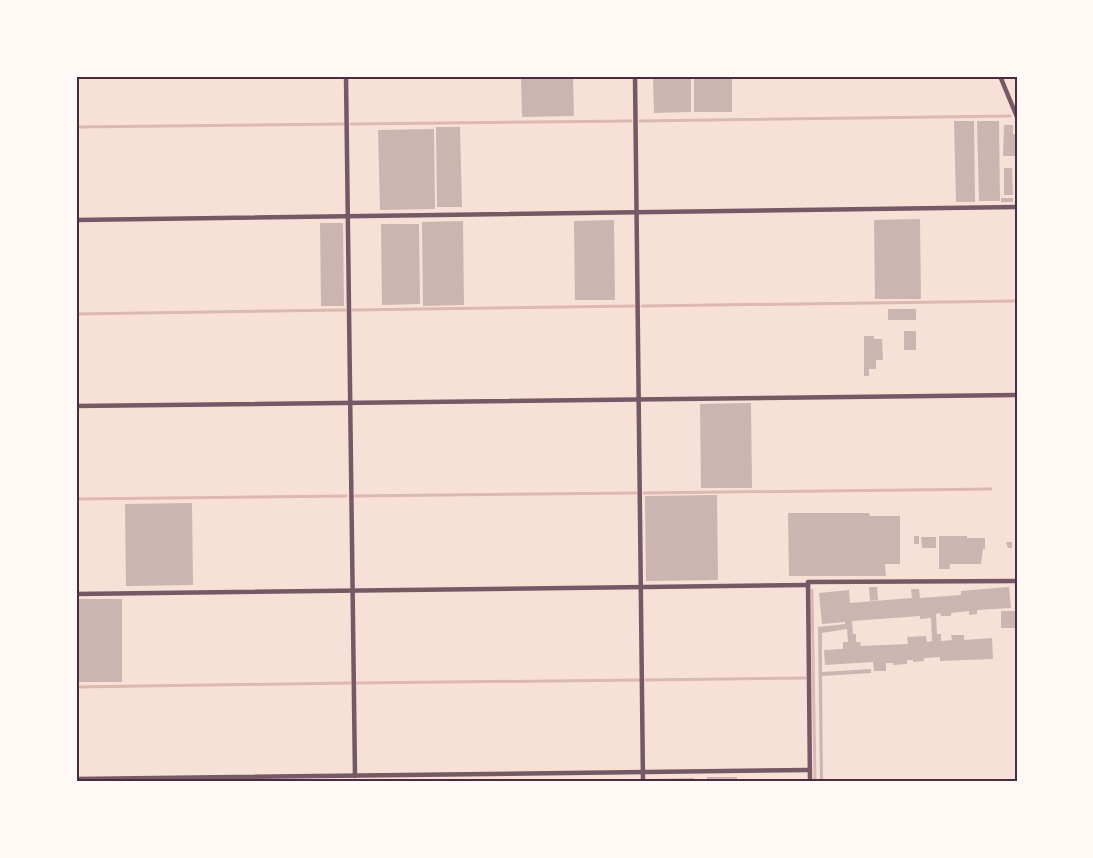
<svg xmlns="http://www.w3.org/2000/svg" width="1093" height="858" font-family="Roboto,sans-serif">
	<style>
		.lines { fill: none; stroke-linecap: round; stroke-linejoin: round }
		.stream { stroke: #dcb8b0; stroke-width: 3 }
		.building { fill: #ccb4b1; fill-rule: evenodd }
		.minor { stroke: #755966; stroke-width: 4.5 }
		.neatline { fill: none; stroke: #4a2c40; stroke-width: 2 }
	</style>
	<rect width="100%" height="100%" fill="#f7e1d7"/>
	<g class="lines">
		<g class="stream">
			<polyline points="640,121 1010,116"/>
			<polyline points="351,124 631,121"/>
			<polyline points="76,127 343,124"/>
			<polyline points="642,306 1017,301"/>
			<polyline points="353,310 634,306"/>
			<polyline points="76,314 345,310"/>
			<polyline points="644,493 991,489"/>
			<polyline points="355,496 636,493"/>
			<polyline points="76,499 346,496"/>
			<polyline points="812,590 815,782"/>
			<polyline points="646,680 805,678"/>
			<polyline points="357,683 639,680"/>
			<polyline points="76,687 350,683"/>
		</g>
	</g>
	<g class="building">
		<polygon points="521,76 573,76 574,116 522,117"/>
		<polygon points="653,76 691,76 691,112 654,113"/>
		<rect x="694" y="76" width="38" height="36"/>
		<polygon points="954,121 974,121 975,202 956,202"/>
		<polygon points="977,121 999,121 1000,201 979,201"/>
		<polygon points="1004,125 1013,125 1013,134 1015,134 1015,156 1003,156"/>
		<polygon points="436,127 460,127 462,207 437,207"/>
		<polygon points="434,129 435,209 380,210 378,130"/>
		<polygon points="1004,168 1012,168 1013,195 1004,195"/>
		<rect x="1001" y="198" width="12" height="4"/>
		<polygon points="920,219 921,299 875,299 874,220"/>
		<polygon points="614,220 615,300 575,300 574,221"/>
		<polygon points="463,221 464,305 423,306 422,222"/>
		<polygon points="320,223 343,223 344,306 321,306"/>
		<polygon points="381,224 419,224 420,304 382,305"/>
		<rect x="888" y="309" width="28" height="11"/>
		<rect x="904" y="331" width="12" height="19"/>
		<polygon points="864,336 874,336 874,339 882,339 883,360 876,360 876,369 869,369 869,376 864,376"/>
		<polygon points="751,403 752,488 701,488 700,404"/>
		<polygon points="717,495 718,580 646,581 645,496"/>
		<polygon points="192,503 193,585 126,586 125,504"/>
		<polygon points="788,513 869,513 870,516 900,516 900,564 885,564 886,576 789,576"/>
		<rect x="914" y="536" width="5" height="8"/>
		<polygon points="939,536 967,536 967,538 985,538 985,549 983,549 981,564 950,564 950,569 939,569"/>
		<polygon points="921,537 936,537 936,548 922,548"/>
		<polygon points="1006,542 1012,542 1012,548 1008,548"/>
		<polygon points="869,587 877,587 878,600 870,601"/>
		<path d="M1009,587l2,21 -34,2v4l-8,1v-4l-18,2v3h-10l-1,-3 -4,1 1,20h4v7l11,-1 -1,-5h13v5l28,-2 1,21 -53,2v-4l-16,1v3l-11,1v-2h-6v4l-14,1v-2h-7v8h-12l-1,-9 -48,3 -1,-15 19,-1v-7h5l-1,-13 -25,4v39l49,-3v4l-49,3 1,106h-3l-2,-155 27,-3v-2l-23,2 -3,-31 30,-3 1,13 62,-5 -1,-9h8l1,9 41,-3v-4zM920,616v3l11,-1 1,23 -5,1 -1,-6 -19,1 1,7 -47,2 -1,-4h-4v-8h-3l-1,-13z"/>
		<rect x="76" y="599" width="46" height="83"/>
		<rect x="1001" y="611" width="16" height="17"/>
		<rect x="707" y="777" width="30" height="5"/>
		<polygon points="694,778 694,782 648,782 648,779"/>
	</g>
	<g class="lines">
		<g class="minor">
			<polyline points="346,76 355,776"/>
			<polyline points="635,76 643,782"/>
			<polyline points="1000,76 1017,117"/>
			<polyline points="76,220 1017,207"/>
			<polyline points="76,406 1017,395"/>
			<polyline points="76,594 808,585"/>
			<polyline points="76,779 809,770"/>
			<polyline points="810,782 808,582 1017,581"/>
		</g>
	</g>
	<rect width="1093" height="858" fill="none" stroke="#fffaf5" stroke-width="155"/>
	<rect x="78" y="78" width="938" height="702" class="neatline"/>
</svg>
